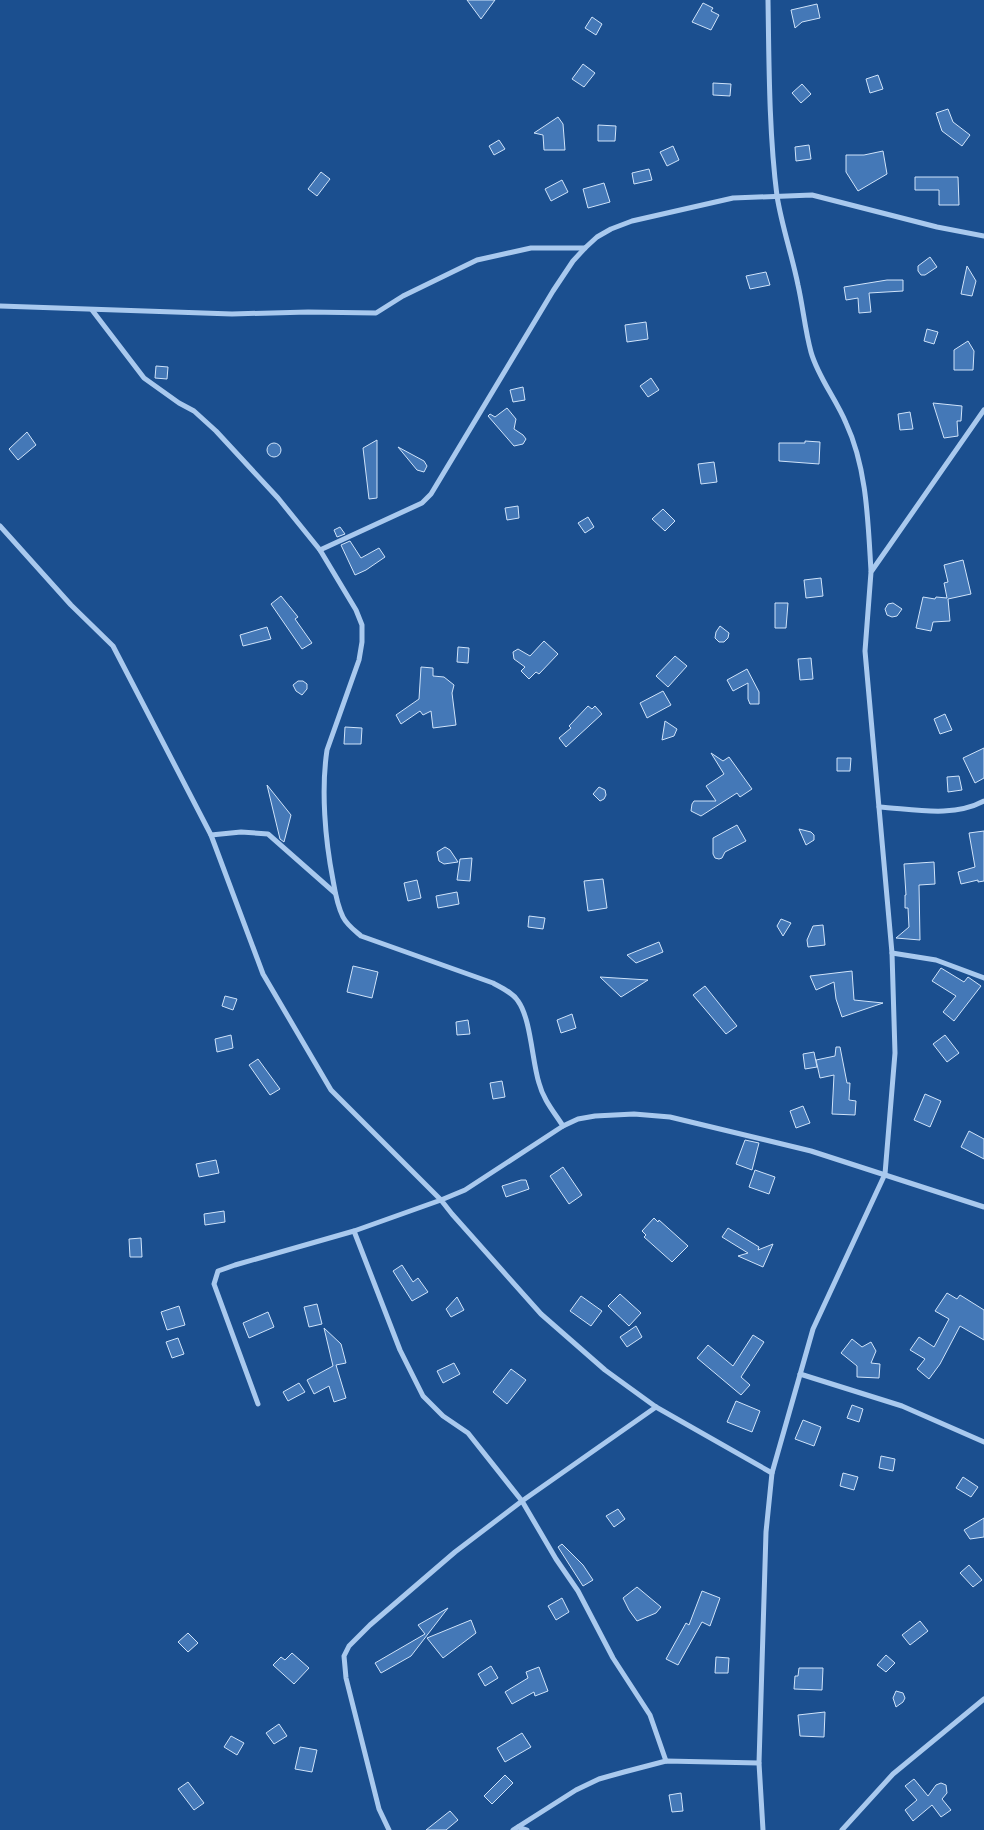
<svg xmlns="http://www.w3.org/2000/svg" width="984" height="1830" font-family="'Space Grotesk',sans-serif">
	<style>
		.building { fill: #4478b7; stroke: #cfe3fa }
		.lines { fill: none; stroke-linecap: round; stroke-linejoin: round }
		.street { stroke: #a9c9ee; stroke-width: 5 }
	</style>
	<rect width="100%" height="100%" fill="#1b4f8f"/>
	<g class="building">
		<polygon points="467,0 495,0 481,19"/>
		<polygon points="703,3 713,8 711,11 719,15 711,30 692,22"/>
		<polygon points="817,4 820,18 802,22 795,28 791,10"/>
		<polygon points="592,17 602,24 596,35 585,28"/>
		<polygon points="583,64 595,73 584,87 572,79"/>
		<polygon points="878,75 883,89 870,93 866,79"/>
		<polygon points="713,83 731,84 730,96 713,95"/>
		<polygon points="802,84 811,94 801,103 792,93"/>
		<polygon points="948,109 953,122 970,135 962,146 942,131 936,113"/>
		<polygon points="558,117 563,124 565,150 544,150 543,135 534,133"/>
		<polygon points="598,125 616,126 615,141 598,141"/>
		<polygon points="499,140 505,149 494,155 489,146"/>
		<polygon points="809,145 811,159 796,161 795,147"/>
		<polygon points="673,146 679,160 667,166 660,152"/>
		<polygon points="883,151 887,174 858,191 846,172 846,155 864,155"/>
		<polygon points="649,169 652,180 634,184 632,173"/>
		<polygon points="321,172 330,179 317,196 308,189"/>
		<polygon points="915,177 958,177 959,205 939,205 939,190 915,190"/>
		<polygon points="562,180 568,192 551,201 545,189"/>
		<polygon points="604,183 610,202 588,208 583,189"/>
		<polygon points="930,257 937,267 925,275 921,275 918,271 918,266"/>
		<polygon points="967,266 976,281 972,296 961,294"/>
		<polygon points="766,272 770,285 750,289 746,276"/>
		<polygon points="887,280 903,280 903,291 869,293 871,312 859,313 858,298 846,300 844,287"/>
		<polygon points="646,322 648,339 627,342 625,325"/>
		<polygon points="927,329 938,332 934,344 924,341"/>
		<polygon points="968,341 974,351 973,370 954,370 954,350"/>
		<polygon points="156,366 168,367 167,379 155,378"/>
		<polygon points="651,378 659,390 648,397 640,386"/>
		<polygon points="523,387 525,400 513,402 510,390"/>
		<polygon points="933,403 962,406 961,421 957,421 958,436 944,438"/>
		<polygon points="507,408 516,419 514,429 523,435 526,439 523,444 514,446 488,416 490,414 495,417"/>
		<polygon points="910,412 913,429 900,430 898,414"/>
		<polygon points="27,432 36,445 18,460 9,449"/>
		<polygon points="377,440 377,498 369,499 363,448"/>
		<polygon points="805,441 820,442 819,464 779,461 779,443 805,443"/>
		<circle cx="274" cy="450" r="7"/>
		<polygon points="398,447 424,461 427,466 424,472 417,470"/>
		<polygon points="714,462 717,482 701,484 698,464"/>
		<polygon points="518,506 519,518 507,520 505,508"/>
		<polygon points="663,509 675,521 665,531 652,519"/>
		<polygon points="588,517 594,527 585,533 578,523"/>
		<polygon points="340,527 345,534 337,537 334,530"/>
		<polygon points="350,541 361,558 379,548 385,557 366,570 355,575 341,545"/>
		<polygon points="963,560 971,594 948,599 950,621 933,622 931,631 916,628 923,597 935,599 936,597 947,598 944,583 948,582 944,565"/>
		<polygon points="821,578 823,596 806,598 804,580"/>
		<polygon points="281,596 298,617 295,619 312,643 302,649 271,604"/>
		<polygon points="775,603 788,603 786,628 775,628"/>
		<polygon points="893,603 902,609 897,616 892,617 887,615 885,609 888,604"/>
		<polygon points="720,626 729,633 728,638 724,642 719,642 715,638 716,632"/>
		<polygon points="267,627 271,639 243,646 240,635"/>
		<polygon points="544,641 558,654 539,674 536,672 529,679 521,671 525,667 514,659 513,652 518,649 530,656"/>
		<polygon points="458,647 469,648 468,663 457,662"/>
		<polygon points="675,656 687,666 668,687 656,676"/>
		<polygon points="811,658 813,679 800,680 798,659"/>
		<polygon points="421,667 433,668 433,676 444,677 454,685 452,693 456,725 433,728 431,711 423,715 420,711 401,724 396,715 419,699"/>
		<polygon points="747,669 759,692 759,704 750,704 748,699 748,683 733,691 727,680"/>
		<polygon points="298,681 303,681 307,684 307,689 302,695 296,691 293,685"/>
		<polygon points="663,691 671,705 647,718 640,703"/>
		<polygon points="588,706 592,709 595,706 602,714 566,747 559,738 571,728 569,726"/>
		<polygon points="945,714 952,730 940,734 934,719"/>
		<polygon points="665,721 677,729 674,736 662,740"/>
		<polygon points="345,727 362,728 361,744 344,744"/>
		<polygon points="984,748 984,778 975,783 963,758"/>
		<polygon points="711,753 723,761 729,757 752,789 740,797 737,793 701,816 691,811 692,804 694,801 716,801 706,786 724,774"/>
		<polygon points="837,758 851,758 850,771 837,771"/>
		<polygon points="959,776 962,790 948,792 947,777"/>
		<polygon points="267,785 291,815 284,842 280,839"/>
		<polygon points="599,787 605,790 606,795 604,799 600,801 593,794"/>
		<polygon points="737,825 746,841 725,852 722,858 719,859 715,858 713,854 713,838"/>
		<polygon points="799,829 811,832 814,835 814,840 806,845"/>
		<polygon points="984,831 984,881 978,882 978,880 961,884 958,872 975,867 969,833"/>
		<polygon points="445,847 450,850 458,862 444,864 439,861 437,852"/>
		<polygon points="472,858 470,881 457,880 460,859"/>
		<polygon points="934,862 935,884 919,885 920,940 896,938 909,927 908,908 905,908 905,895 906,895 904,864"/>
		<polygon points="603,879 607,908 588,911 584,881"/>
		<polygon points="417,880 421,898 408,901 404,883"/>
		<polygon points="457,892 459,904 438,908 436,896"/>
		<polygon points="529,916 545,918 543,929 528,927"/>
		<polygon points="781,919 791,923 783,936 777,926"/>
		<polygon points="823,925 825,945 808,947 807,940 813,926"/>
		<polygon points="659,942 663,952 636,963 627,955"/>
		<polygon points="353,966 378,972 372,998 347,992"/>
		<polygon points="941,968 964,982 968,977 981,986 954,1021 943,1012 956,996 932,981"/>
		<polygon points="852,971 854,1000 883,1003 842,1017 836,999 834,982 816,990 810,976"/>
		<polygon points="600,977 648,980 621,997"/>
		<polygon points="705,986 737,1026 726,1034 693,995"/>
		<polygon points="225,996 237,999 233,1010 222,1006"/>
		<polygon points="572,1014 576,1028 561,1033 557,1020"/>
		<polygon points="468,1020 470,1034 457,1035 456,1022"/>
		<polygon points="231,1035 233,1048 217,1052 215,1039"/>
		<polygon points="945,1035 959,1053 947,1062 933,1044"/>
		<polygon points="836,1047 840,1047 847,1083 850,1083 849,1100 856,1101 855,1115 832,1114 834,1075 820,1078 816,1060 835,1056"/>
		<polygon points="814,1052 817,1067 805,1069 803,1054"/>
		<polygon points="258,1059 280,1089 270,1095 249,1065"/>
		<polygon points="502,1081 505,1097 493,1099 490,1083"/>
		<polygon points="925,1094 941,1101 930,1127 914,1120"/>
		<polygon points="803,1106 810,1123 796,1128 790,1111"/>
		<polygon points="969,1131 984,1139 984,1159 961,1147"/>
		<polygon points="745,1140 759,1143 752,1170 736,1164"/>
		<polygon points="216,1160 219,1173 199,1177 196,1164"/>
		<polygon points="563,1167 582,1195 569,1204 550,1176"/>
		<polygon points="755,1170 775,1177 769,1194 749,1187"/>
		<polygon points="521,1180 526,1180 529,1189 506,1197 502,1186"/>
		<polygon points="224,1211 225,1222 205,1225 204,1214"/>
		<polygon points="654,1218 658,1222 659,1220 688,1246 672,1262 644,1237 646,1235 642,1231"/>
		<polygon points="728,1228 759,1247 758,1250 773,1244 763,1267 738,1256 748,1253 722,1237"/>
		<polygon points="141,1238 142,1257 130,1257 129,1239"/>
		<polygon points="402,1265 413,1282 418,1278 428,1292 412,1301 393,1271"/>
		<polygon points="947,1293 957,1299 960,1295 984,1310 984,1340 960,1326 940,1364 929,1379 917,1369 925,1359 910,1350 919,1337 934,1347 949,1319 935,1311"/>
		<polygon points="620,1294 641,1313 629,1326 608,1306"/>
		<polygon points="581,1296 602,1311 591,1326 570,1311"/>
		<polygon points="457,1297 464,1310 451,1317 446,1309"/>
		<polygon points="317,1304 322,1324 309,1327 304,1307"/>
		<polygon points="179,1306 185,1325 167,1330 161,1312"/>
		<polygon points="268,1312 274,1327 249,1338 243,1323"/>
		<polygon points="636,1326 642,1337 627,1347 620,1337"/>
		<polygon points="324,1328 341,1344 346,1363 336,1365 346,1398 334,1402 329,1386 314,1394 307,1380 333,1366"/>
		<polygon points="753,1335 764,1342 741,1377 750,1385 741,1395 697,1358 708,1345 733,1366"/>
		<polygon points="178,1338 184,1354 172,1358 166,1342"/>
		<polygon points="852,1339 862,1347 871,1342 876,1351 871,1363 880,1364 879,1378 857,1377 857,1366 841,1353"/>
		<polygon points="454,1363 460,1374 443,1383 437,1371"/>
		<polygon points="511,1369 526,1380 507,1404 493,1392"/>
		<polygon points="299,1383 305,1392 288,1401 283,1392"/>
		<polygon points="736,1401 760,1411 752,1432 727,1422"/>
		<polygon points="852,1405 863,1409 859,1422 847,1418"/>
		<polygon points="803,1420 821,1427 814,1446 795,1439"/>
		<polygon points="881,1456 895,1459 893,1471 879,1468"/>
		<polygon points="843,1473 858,1477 854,1490 840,1486"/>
		<polygon points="963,1477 978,1487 971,1497 956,1488"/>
		<polygon points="618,1509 625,1519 614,1527 606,1516"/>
		<polygon points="984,1518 984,1537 970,1539 964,1530"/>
		<polygon points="562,1544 583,1565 593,1580 583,1586 558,1547"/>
		<polygon points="969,1565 982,1580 973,1587 960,1573"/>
		<polygon points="637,1587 661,1607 656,1613 637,1621 629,1610 623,1598"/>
		<polygon points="702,1591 720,1598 710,1626 702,1622 678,1665 666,1659 686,1623 689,1625"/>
		<polygon points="562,1598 569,1612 556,1620 548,1606"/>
		<polygon points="448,1608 411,1656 381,1673 375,1663 425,1634 418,1625"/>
		<polygon points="471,1620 476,1633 443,1658 427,1638"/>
		<polygon points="920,1621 928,1631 910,1645 902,1635"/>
		<polygon points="188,1633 198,1643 188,1652 178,1642"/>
		<polygon points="292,1653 309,1668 294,1684 273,1665 281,1657 285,1660"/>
		<polygon points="886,1655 895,1663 886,1672 877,1665"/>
		<polygon points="716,1657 729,1658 728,1673 715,1673"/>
		<polygon points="491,1666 498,1678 485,1686 478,1674"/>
		<polygon points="539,1667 548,1691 535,1696 534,1692 512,1704 505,1692 528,1678 526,1672"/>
		<polygon points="799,1668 823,1668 822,1690 794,1689 795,1676 798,1676"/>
		<polygon points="896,1691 903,1693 905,1698 903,1702 896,1707 893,1698"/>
		<polygon points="825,1712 824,1737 800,1736 798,1715"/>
		<polygon points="279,1724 287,1736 274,1744 266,1733"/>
		<polygon points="522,1733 531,1747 505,1762 497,1748"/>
		<polygon points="231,1736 244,1743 237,1755 224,1747"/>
		<polygon points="300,1747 317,1750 312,1772 295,1769"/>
		<polygon points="505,1775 513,1783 492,1804 484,1796"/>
		<polygon points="914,1779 928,1796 936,1785 941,1783 946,1785 947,1793 942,1799 951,1810 941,1817 932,1805 913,1821 905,1810 917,1800 905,1786"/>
		<polygon points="188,1782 204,1803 194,1810 178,1789"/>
		<polygon points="681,1793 683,1811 672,1812 669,1795"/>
		<polygon points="450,1811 458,1820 446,1830 426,1830"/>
	</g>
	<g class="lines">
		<g class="street">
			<path d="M768,0c1,64 1,134 9,196 5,31 15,59 21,89 5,22 7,45 13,67 7,25 25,47 35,71 21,45 22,99 25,148"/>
			<polyline points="0,306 232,314 308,312 376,313 403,296 477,260 531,248 585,248"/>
			<path d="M92,310l52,68 35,25 15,8 22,20 62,67 42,52 36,60 6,15v17l-3,18 -32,90c-6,40 -2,89 6,130 2,12 4,25 10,37 4,8 11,13 18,19l132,47c9,5 20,10 25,18 13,18 14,60 21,82 4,16 15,29 24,43"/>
			<polyline points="0,526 71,605 113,646 211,835 263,974 331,1090 441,1200 354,1231 235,1265 218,1271 214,1284 258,1404"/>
			<polyline points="320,550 422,503 431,494 553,291 573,261 585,248 597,237 611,229 632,221 733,198 812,195 937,227 984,236"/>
			<path d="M879,807c34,2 74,11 105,-6"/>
			<polyline points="211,835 241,832 268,834 335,893"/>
			<polyline points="892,953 936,960 984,978"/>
			<polyline points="354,1231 400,1350 423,1396 443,1416 468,1433 522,1501 556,1559 578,1591 613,1658 650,1715 666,1761"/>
			<polyline points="800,1374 902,1406 984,1442"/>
			<polyline points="772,1473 656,1407 605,1370 541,1314 452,1214 441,1200 465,1190 563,1126 578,1119 595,1116 634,1114 670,1117 811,1151 984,1207"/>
			<polyline points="518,1827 527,1830"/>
			<polyline points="389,1830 379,1809 346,1678 344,1656 349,1646 370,1625 455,1552 522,1501 656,1407"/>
			<polyline points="513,1830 576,1790 599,1779 624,1772 666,1761 759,1763"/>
			<polyline points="763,1830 759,1763 766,1532 772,1473 813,1329 885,1174 895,1053 892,953 865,651 871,572 984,410"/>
			<polyline points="842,1830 893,1774 984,1699"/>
		</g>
	</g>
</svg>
